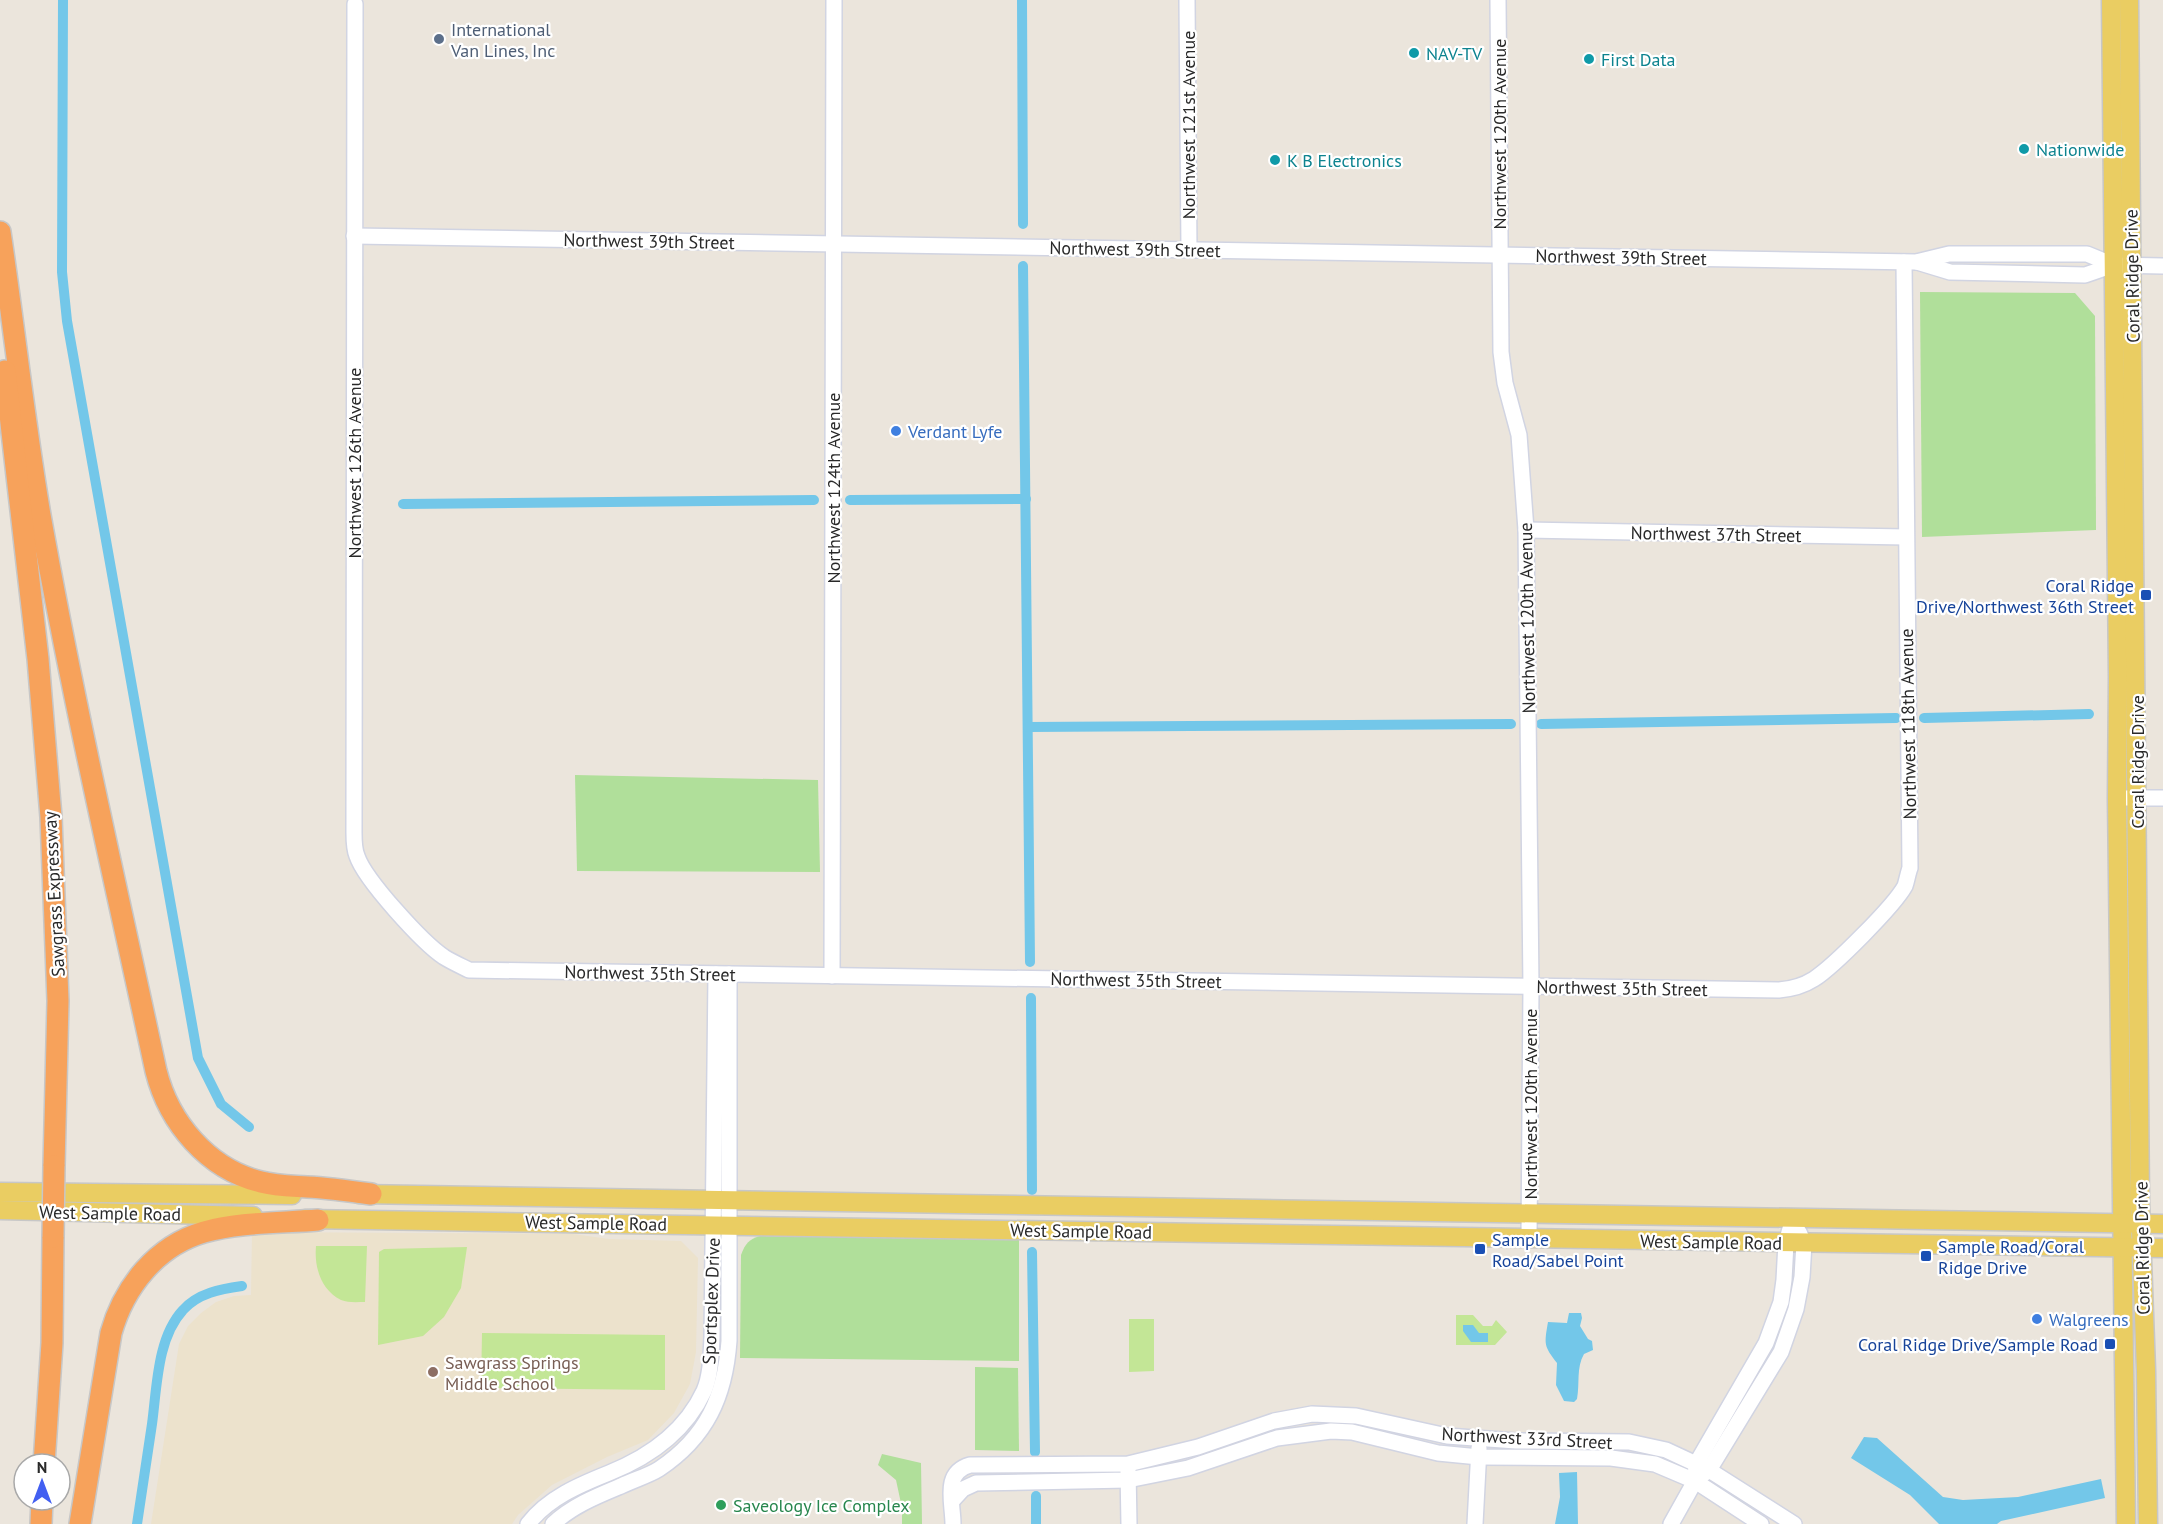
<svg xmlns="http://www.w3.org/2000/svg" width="2163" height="1524" font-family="'PT Sans',sans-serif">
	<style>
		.education { fill: #ece2cc }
		.green { fill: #b0df9a }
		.pitch { fill: #c3e696 }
		.water { fill: #73c7e9 }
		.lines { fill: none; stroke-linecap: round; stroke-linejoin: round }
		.canal { stroke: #73c7e9; stroke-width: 10 }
		.minor-casing { stroke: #d1d4e2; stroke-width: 18 }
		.major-casing { stroke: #c7c7c7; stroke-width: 21 }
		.highway-casing { stroke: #c7c7c7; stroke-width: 24 }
		.minor { stroke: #fff; stroke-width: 15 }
		.major { stroke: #eacd62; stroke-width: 18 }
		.highway { stroke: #f7a25b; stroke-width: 21 }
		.highway-bridge-casing { stroke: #c7c7c7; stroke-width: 24; stroke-linecap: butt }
		.highway-bridge { stroke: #f7a25b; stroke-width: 21 }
		.service-dot { fill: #5c6f8a; stroke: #fff; stroke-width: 2 }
		.culture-dot { fill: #0f9aa8; stroke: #fff; stroke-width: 2 }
		.shop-dot { fill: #3f7fe0; stroke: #fff; stroke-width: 2 }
		.transit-dot { fill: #1a4fb4; stroke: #fff; stroke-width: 2 }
		.education-dot { fill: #8d6e63; stroke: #fff; stroke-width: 2 }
		.leisure-dot { fill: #2e9e5b; stroke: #fff; stroke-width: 2 }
		.labels { text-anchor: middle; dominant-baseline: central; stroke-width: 4.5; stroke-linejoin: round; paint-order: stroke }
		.service-label { font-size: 18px; fill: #4e5e75; stroke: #fff; text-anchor: start }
		.culture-label { font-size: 18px; fill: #0d838f; stroke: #fff; text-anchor: start }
		.street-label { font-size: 18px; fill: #292929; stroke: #fff }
		.shop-label { font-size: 18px; fill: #366cbe; stroke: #fff; text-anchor: start }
		.transit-label { font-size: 18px; fill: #164399; stroke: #fff; text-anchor: end }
		.education-label { font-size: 18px; fill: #785e54; stroke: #fff; text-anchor: start }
		.leisure-label { font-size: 18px; fill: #27864d; stroke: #fff; text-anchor: start }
	</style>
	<rect width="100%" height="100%" fill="#ebe5dc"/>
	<polygon class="education" points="252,1232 573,1234 609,1239 681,1241 698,1258 696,1352 690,1384 674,1413 648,1440 607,1457 552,1485 518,1515 512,1524 151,1524 179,1344 188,1326 201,1313 216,1302 234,1296 251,1295"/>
	<g class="green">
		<polygon points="1920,292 2075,293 2095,316 2096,530 1922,537"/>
		<polygon points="575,775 818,780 820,872 577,871"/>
		<path d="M760,1236l259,4v121l-279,-3 1,-103c4,-11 8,-16 19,-19z"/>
		<polygon points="975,1367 1018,1368 1019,1451 975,1450"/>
		<polygon points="882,1454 921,1463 922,1524 902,1524 902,1508 896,1480 878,1465"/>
	</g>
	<g class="pitch">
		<path d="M316,1246h51l-2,56c-7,0 -17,1 -24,-2 -20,-10 -27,-33 -25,-54z"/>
		<polygon points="467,1247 461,1288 444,1317 423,1336 378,1345 379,1252 384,1249"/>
		<polygon points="1456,1315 1473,1315 1483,1326 1492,1326 1496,1320 1507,1332 1495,1345 1456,1345"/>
		<polygon points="1129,1319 1154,1319 1154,1371 1129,1372"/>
		<polygon points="482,1333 665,1335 665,1390 481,1388"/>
	</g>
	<g class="water">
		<path d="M1569,1313h12l1,5 -2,8 8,13 4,2 1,9 -9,4c-8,14 -4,29 -7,45l-3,3 -10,-1 -8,-16 1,-22c-13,-17 -13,-18 -9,-41l19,1z"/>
		<polygon points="1463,1325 1473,1325 1479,1333 1488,1333 1488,1342 1471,1342 1463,1331"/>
		<polygon points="1864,1437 1877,1438 1943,1497 1963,1500 2018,1497 2101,1479 2105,1498 2001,1521 1997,1524 1939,1524 1910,1495 1851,1458"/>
		<polygon points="1577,1472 1578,1524 1555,1524 1560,1497 1559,1473"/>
	</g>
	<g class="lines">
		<g class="canal">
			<polyline points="63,0 62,272 67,321 198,1058 221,1104 249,1127"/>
			<polyline points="1022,0 1023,224"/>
			<polyline points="1023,266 1030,962"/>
			<polyline points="850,500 1026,499"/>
			<polyline points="403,504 814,500"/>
			<polyline points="1924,718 2089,714"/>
			<polyline points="1541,724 1896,718"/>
			<polyline points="1028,727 1511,724"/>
			<polyline points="1031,998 1032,1190"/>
			<polyline points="1032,1252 1035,1452"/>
			<polyline points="1036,1496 1036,1524"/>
			<path d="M137,1524c5,-33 10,-67 15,-100 5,-37 5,-86 31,-114 15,-17 38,-21 59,-24"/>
		</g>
		<g class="minor-casing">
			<g id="minor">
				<polyline points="1187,0 1189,250"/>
				<polyline points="1498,0 1501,352 1505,383 1519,435 1526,530 1531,987 1529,1239"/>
				<path d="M355,4l-1,829c0,8 0,16 3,23 8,24 66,87 87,101 8,5 17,9 25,13l1310,20c13,-1 24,-4 35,-11 20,-13 80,-73 91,-93 2,-6 3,-13 5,-18l-6,-606"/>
				<polyline points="354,236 1916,262 1949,254 2087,254 2114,265"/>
				<polyline points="1917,262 1950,272 2085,275 2114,265 2163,266"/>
				<polyline points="1526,530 1906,537"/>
				<polyline points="2117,798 2163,798"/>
				<polyline points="832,976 834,0"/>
				<polyline points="1128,1470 1129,1524"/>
				<polyline points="1701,1476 1709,1470 1781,1352 1796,1309 1802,1277 1804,1243 1799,1232"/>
				<polyline points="952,1501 963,1489 976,1483 1128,1480 1188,1468 1277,1438 1331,1431 1352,1432 1438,1453 1479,1457 1611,1458 1655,1464 1695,1481 1761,1524"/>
				<path d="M528,1524c20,-26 51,-39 81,-51 40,-16 76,-41 95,-82 7,-16 7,-37 8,-54l4,-363"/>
				<path d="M553,1524c19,-18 44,-28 68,-38 12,-6 27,-10 38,-17 48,-32 66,-73 70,-128v-367"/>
				<path d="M953,1524c0,-22 -11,-51 17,-59l158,-1 70,-17 76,-26 38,-7 44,2 91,20 69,5 113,1 37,8 43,20 85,54"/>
				<polyline points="1475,1524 1479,1448"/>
				<polyline points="1671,1524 1695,1481 1696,1464 1766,1343 1781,1302 1784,1280 1786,1243 1793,1218"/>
			</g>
		</g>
		<g class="major-casing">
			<g id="major">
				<polyline points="2111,0 2118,677 2117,798 2126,1524"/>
				<polyline points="2129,0 2140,1203 2146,1370 2148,1524"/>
				<polyline points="0,1192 292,1195"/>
				<polyline points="359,1194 2163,1224"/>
				<polyline points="0,1210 253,1216"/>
				<polyline points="305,1219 2163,1248"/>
			</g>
		</g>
		<g class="highway-casing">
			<g id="highway">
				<path d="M0,232c14,94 24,189 40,283 33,186 76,371 116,556 13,52 52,98 105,111 15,4 31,4 46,5 21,1 43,4 64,7"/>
				<polyline points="5,371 38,659 51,817 58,1001 54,1166"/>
				<polyline points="44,1464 52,1343 53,1237"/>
				<polyline points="41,1524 42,1500"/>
				<path d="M80,1524l31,-191c13,-46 45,-87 93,-101 34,-10 77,-9 114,-12"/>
			</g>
		</g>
		<use href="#minor" class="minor"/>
		<use href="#major" class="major"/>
		<use href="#highway" class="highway"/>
		<g class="highway-bridge-casing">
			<polyline id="highway-bridge" points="53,1237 54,1166"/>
		</g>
		<use href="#highway-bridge" class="highway-bridge"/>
	</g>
	<circle class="service-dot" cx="439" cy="39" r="6"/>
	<g class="culture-dot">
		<circle cx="1414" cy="53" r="6"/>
		<circle cx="1589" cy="59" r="6"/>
		<circle cx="2024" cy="149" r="6"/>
		<circle cx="1275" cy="160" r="6"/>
	</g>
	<g class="shop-dot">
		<circle cx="896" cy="431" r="6"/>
		<circle cx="2037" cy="1319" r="6"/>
	</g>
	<g class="transit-dot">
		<rect x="2140" y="589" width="12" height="12" rx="3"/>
		<rect x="1474" y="1243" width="12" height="12" rx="3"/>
		<rect x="1920" y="1250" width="12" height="12" rx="3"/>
		<rect x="2104" y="1338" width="12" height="12" rx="3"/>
	</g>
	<circle class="education-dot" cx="433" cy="1372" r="6"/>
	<circle class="leisure-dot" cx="721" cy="1505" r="6"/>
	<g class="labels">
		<g class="service-label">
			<text x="451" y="29">International<tspan x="451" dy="21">Van Lines, Inc</tspan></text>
		</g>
		<g class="culture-label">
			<text x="1426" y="53">NAV-TV</text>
			<text x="1601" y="59">First Data</text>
			<text x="2036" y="149">Nationwide</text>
			<text x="1287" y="160">K B Electronics</text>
		</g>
		<g class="street-label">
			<text transform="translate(1188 125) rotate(-90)">Northwest 121st Avenue</text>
			<text transform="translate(1499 134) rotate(-90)">Northwest 120th Avenue</text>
			<text transform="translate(649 241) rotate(1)">Northwest 39th Street</text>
			<text transform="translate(1135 249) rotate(1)">Northwest 39th Street</text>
			<text transform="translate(1621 257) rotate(1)">Northwest 39th Street</text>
			<text transform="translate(2132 276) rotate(-91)">Coral Ridge Drive</text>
			<text transform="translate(354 463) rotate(-90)">Northwest 126th Avenue</text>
			<text transform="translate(833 488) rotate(-90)">Northwest 124th Avenue</text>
			<text transform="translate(1716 534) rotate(1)">Northwest 37th Street</text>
			<text transform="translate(1527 618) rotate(-91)">Northwest 120th Avenue</text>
			<text transform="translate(1908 724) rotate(-91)">Northwest 118th Avenue</text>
			<text transform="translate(2137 762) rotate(-90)">Coral Ridge Drive</text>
			<text transform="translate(54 894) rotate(-93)">Sawgrass Expressway</text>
			<text transform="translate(650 973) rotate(1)">Northwest 35th Street</text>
			<text transform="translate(1136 980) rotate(1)">Northwest 35th Street</text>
			<text transform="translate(1622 988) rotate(1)">Northwest 35th Street</text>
			<text transform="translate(1530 1104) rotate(-90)">Northwest 120th Avenue</text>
			<text transform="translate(110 1213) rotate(1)">West Sample Road</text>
			<text transform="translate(596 1223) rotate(1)">West Sample Road</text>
			<text transform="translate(1081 1231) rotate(1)">West Sample Road</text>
			<text transform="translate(1711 1242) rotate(1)">West Sample Road</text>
			<text transform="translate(2142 1248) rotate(-91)">Coral Ridge Drive</text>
			<text transform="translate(711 1301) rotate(-88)">Sportsplex Drive</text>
			<text transform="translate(1527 1438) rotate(3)">Northwest 33rd Street</text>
		</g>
		<g class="shop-label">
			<text x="908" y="431">Verdant Lyfe</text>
			<text x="2049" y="1319">Walgreens</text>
		</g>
		<g class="transit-label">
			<text x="2134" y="585">Coral Ridge<tspan x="2134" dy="21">Drive/Northwest 36th Street</tspan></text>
			<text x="1492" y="1239" text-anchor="start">Sample<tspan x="1492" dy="21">Road/Sabel Point</tspan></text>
			<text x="1938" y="1246" text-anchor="start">Sample Road/Coral<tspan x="1938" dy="21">Ridge Drive</tspan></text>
			<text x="2098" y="1344">Coral Ridge Drive/Sample Road</text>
		</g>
		<g class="education-label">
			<text x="445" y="1362">Sawgrass Springs<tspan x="445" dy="21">Middle School</tspan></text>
		</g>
		<g class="leisure-label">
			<text x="733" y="1505">Saveology Ice Complex</text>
		</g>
	</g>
	<g transform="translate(42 1482)"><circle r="28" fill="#ffffff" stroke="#a9a9a9" stroke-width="1.5"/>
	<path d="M0-4.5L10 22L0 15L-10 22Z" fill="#425ff1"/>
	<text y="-9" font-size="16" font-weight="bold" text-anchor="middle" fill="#292929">N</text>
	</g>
</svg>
